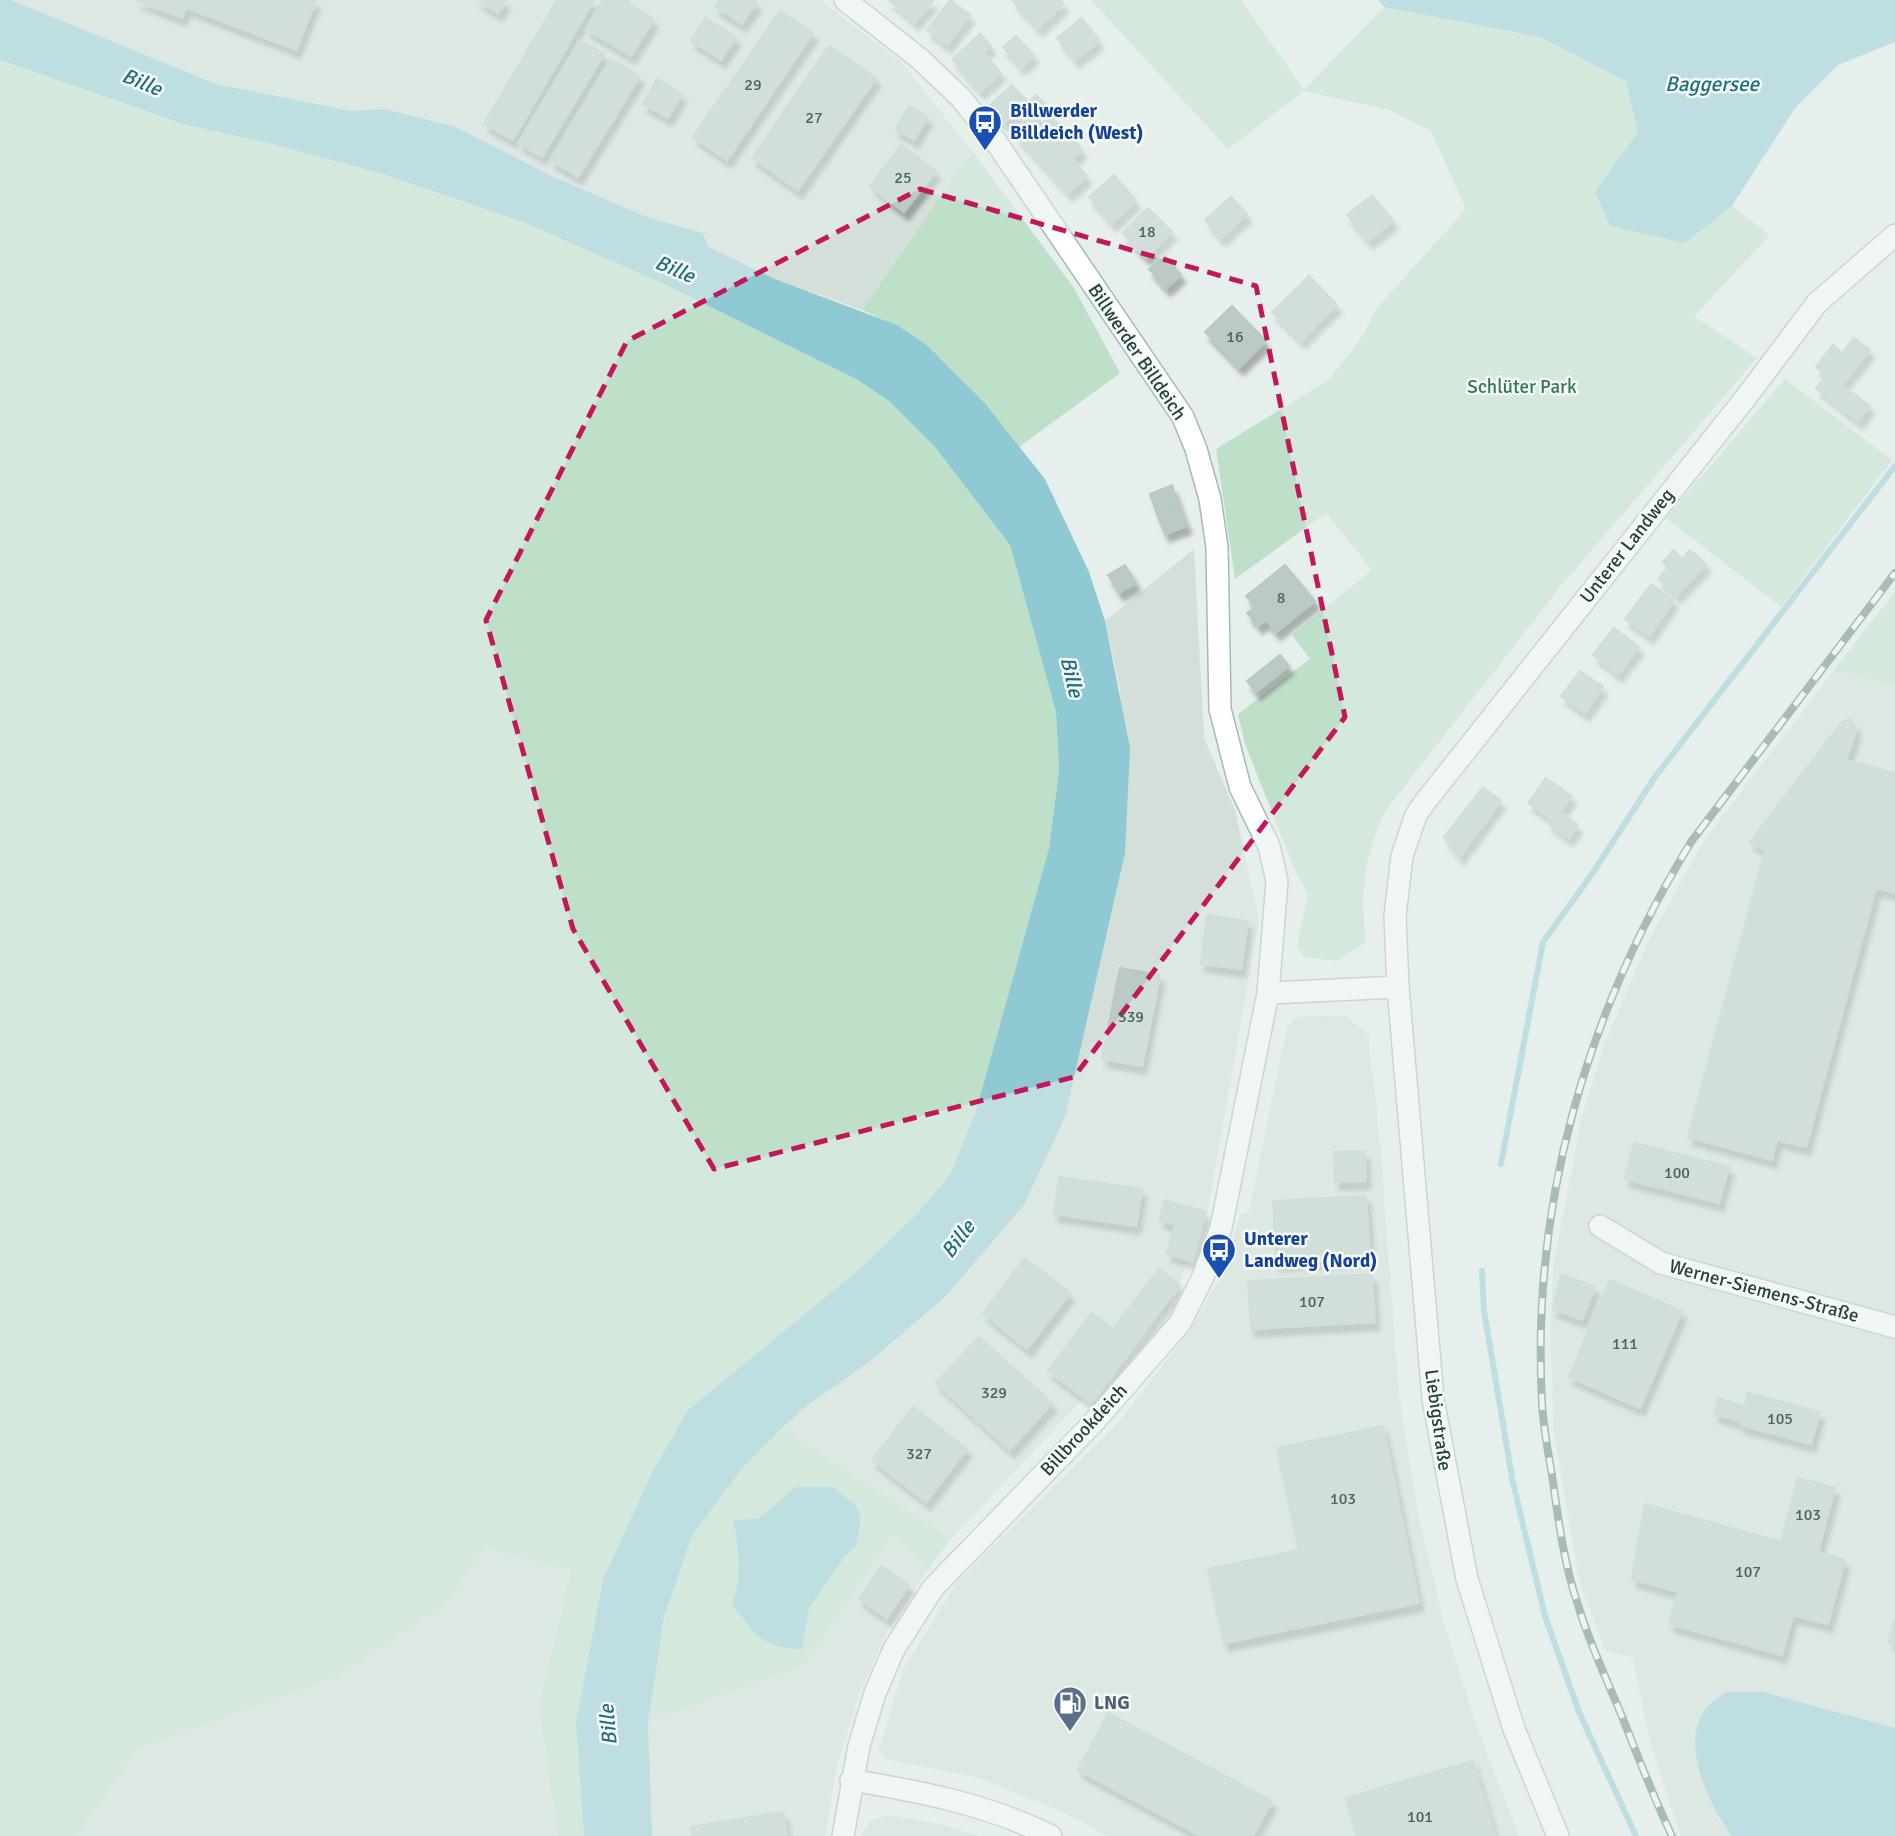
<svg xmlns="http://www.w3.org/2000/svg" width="1895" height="1836" font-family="Signika,sans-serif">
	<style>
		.built { fill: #d4dfda }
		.green { fill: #bfe0c8 }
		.water { fill: #8ec9d4 }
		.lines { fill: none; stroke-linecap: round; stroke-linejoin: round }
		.stream { stroke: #8ec9d4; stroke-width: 6 }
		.building { fill: #bbcac4; stroke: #b8c9c2; stroke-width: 2; filter: url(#shadow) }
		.street-casing { stroke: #a8b8b2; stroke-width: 24 }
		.secondary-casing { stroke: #a4bbb3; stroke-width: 24 }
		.street { stroke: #fff; stroke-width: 21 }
		.secondary { stroke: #fff; stroke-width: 21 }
		.rail-casing { stroke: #5f7d75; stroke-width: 8 }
		.rail { stroke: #f7fbf9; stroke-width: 5; stroke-dasharray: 16; stroke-linecap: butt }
		.marked { fill: none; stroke: #c2185b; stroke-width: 5; stroke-dasharray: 14 9; stroke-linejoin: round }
		.labels { text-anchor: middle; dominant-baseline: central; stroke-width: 5; stroke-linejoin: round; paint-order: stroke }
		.number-label { font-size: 16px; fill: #4a645c }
		.transit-label { font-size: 19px; font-weight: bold; fill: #164399; stroke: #f7fbf9; text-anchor: start }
		.street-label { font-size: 19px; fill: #24423a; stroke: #f7fbf9 }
		.park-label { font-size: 19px; fill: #2d7a4b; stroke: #f7fbf9 }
		.service-label { font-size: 19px; font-weight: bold; fill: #4e5e75; stroke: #f7fbf9; text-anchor: start }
		.water-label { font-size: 21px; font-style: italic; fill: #1c6f80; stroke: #f7fbf9 }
	</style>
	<defs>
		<filter id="shadow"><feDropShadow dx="4.5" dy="8" stdDeviation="2" flood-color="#0004"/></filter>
	</defs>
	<rect width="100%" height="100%" fill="#e6efeb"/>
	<g class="built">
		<polygon points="11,0 820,0 900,61 972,151 862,310 775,279 708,247 703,233 647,217 556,178 456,127 385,109 352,111 216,84"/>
		<polygon points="1194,549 1204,738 1235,810 1259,920 1207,1215 1168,1309 951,1539 782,1428 808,1405 869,1362 945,1297 1024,1205 1065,1117 1125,852 1120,689 1105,621"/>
		<polygon points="1834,670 1895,686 1895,1728 1763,1692 1717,1816 1731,1836 1681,1836 1650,1742 1633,1658 1605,1650 1580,1584 1554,1431 1550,1331 1554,1262 1582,1116 1604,1045 1648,942 1703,842"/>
		<polygon points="1346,1016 1368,1034 1380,1142 1399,1397 1419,1518 1444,1624 1476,1724 1519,1836 1108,1836 1065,1813 979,1778 885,1759 879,1750 904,1668 957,1582 1119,1422 1191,1328 1222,1274 1240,1215 1249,1212 1287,1026 1297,1017"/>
		<polygon points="894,1535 928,1569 885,1636 859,1694 837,1765 825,1836 652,1836 648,1722 805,1665"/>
		<polygon points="483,1548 571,1571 539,1707 558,1836 76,1836 138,1749 338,1676 447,1604"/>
		<polygon points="890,1815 944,1825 978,1836 861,1836 871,1820"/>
	</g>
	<g class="green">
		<path d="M1091,0h150l63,90 80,-83 156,30 86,44 12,51 -42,60 89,51 47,-37 38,29 -76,81 63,42 -197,229 -174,223c-24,53 -24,75 -21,133l-29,18 -32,-4 -7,-12 11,-51 -13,-24 -50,-126 -7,-30 72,-55 -18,-24 80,-65 -46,-57 -91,66 -19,-130 114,-70 34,-45 12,-25 90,-100 -35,-78 -42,-21 -85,-19 -76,58z"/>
		<polygon points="0,60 187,125 272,144 383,174 527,223 664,284 856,379 889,401 935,447 1010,545 1056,712 1059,770 1049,848 975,1114 950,1175 916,1215 861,1268 688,1410 576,1723 584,1836 558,1836 539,1707 571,1571 484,1548 447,1604 338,1676 138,1749 76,1836 0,1836"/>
		<path d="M972,151l102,137 46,85 -101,74c-47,-60 -85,-107 -157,-137z"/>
		<polygon points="1785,379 1892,460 1781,607 1666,518"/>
		<polygon points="1895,592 1895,686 1834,670"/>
		<path d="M782,1428l169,111 -23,30 -35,-34 -88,130 -157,57c9,-61 16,-132 44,-188 17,-34 63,-78 90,-106z"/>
	</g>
	<g class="water">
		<polygon points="0,0 11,0 216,84 352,111 385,109 456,127 556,178 647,217 703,233 708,247 775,279 897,325 928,346 982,400 1045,479 1089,572 1105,621 1130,748 1125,853 1065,1117 1024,1205 945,1297 869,1362 808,1405 782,1428 740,1471 692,1535 664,1617 648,1722 652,1836 584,1836 576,1723 603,1580 652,1473 688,1410 861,1268 916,1215 950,1175 975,1114 1049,848 1059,770 1056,712 1010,545 935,447 889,401 856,379 664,284 526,223 383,174 272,144 187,125 0,60"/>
		<polygon points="1378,0 1895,0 1895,42 1838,65 1795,108 1732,206 1685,243 1610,226 1595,192 1638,132 1626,81 1540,37 1384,7"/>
		<path d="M796,1487h37l22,18 6,12 -5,29 -11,10 -36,52 -7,41c-42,-1 -46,-15 -70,-45 10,-19 7,-63 1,-84l25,-1z"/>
		<path d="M1726,1692h37l132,36v108h-164c-21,-31 -55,-97 -22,-131 5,-5 11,-9 17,-13z"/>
	</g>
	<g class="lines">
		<g class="stream">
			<polyline points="1501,1164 1543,942 1592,874 1655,777 1895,466"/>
			<polyline points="1482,1271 1484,1311 1513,1483 1545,1616 1579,1712 1636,1836"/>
		</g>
	</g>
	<g class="building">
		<polygon points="136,0 215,0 208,16 186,8 182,18"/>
		<polygon points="215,0 316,0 296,50 208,16"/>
		<polygon points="477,0 506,0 498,13"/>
		<polygon points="557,0 594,0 513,140 484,124"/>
		<polygon points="603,0 630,0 628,4 654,19 631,56 586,29"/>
		<polygon points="720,0 754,0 757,2 742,24 715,7"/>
		<polygon points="889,0 931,0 933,1 915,22"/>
		<polygon points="950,0 970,15 947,45 927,30"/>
		<polygon points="1012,0 1060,0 1064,4 1038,28"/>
		<polygon points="780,11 813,33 727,160 693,137"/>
		<polygon points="705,18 736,37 721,60 691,41"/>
		<polygon points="1082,18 1099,41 1075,60 1057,38"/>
		<polygon points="980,34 991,46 983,53 1001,73 980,91 952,59"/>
		<polygon points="1016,36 1034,56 1021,67 1003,47"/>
		<polygon points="580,40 604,54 542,157 518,143"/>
		<polygon points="829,46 876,78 798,190 752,158"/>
		<polygon points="611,59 640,76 578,177 550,160"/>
		<polygon points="657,79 682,94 668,118 643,104"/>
		<polygon points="1012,85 1028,102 1004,123 989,106"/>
		<polygon points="1036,95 1044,103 1032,113 1042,124 1051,116 1062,128 1033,154 1016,136 1027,127 1015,114"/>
		<polygon points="909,106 928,117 914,140 895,129"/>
		<polygon points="1062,128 1082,150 1072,159 1087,176 1068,193 1033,154"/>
		<polygon points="901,145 936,171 904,212 870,186"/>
		<polygon points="1114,175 1136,201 1112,223 1089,197"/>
		<polygon points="1372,195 1393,221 1368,241 1347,215"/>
		<polygon points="1231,197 1247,214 1221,238 1205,220"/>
		<polygon points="1148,208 1172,232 1146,257 1123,233"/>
		<polygon points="1165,256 1181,275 1166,288 1149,269"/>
		<polygon points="1309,276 1337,305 1319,322 1291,294"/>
		<polygon points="1291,294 1319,322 1301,341 1272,312"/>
		<polygon points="1232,306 1266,341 1239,367 1205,332"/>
		<polygon points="1854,338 1870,350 1842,385 1870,406 1858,421 1816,388 1826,376 1816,367 1833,345 1842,353"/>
		<polygon points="1172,485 1179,506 1157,514 1150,494"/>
		<polygon points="1179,506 1187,526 1165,534 1157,514"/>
		<polygon points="1673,550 1682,559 1690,550 1706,564 1677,595 1658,579 1668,568 1663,562"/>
		<polygon points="1125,565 1136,583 1119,593 1108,575"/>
		<polygon points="1285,565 1315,601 1276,632 1266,620 1258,626 1247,613 1256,607 1246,596"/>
		<polygon points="1651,584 1674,600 1649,636 1625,619"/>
		<polygon points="1614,628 1639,647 1618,674 1593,655"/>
		<polygon points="1280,655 1289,666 1256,692 1247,681"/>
		<polygon points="1580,671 1603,687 1585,713 1561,696"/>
		<polygon points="1849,719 1854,723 1856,732 1846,760 1895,773 1895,893 1876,888 1806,1147 1777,1140 1772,1160 1688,1137 1765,851 1750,842 1841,723"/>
		<polygon points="1546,778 1572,796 1560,812 1578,825 1569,838 1548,823 1551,819 1528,803"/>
		<polygon points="1483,787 1501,801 1459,857 1444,837"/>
		<polygon points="1207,915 1248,921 1241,969 1201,964"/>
		<polygon points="1120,968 1160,975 1142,1066 1102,1059"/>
		<polygon points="1634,1143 1729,1167 1719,1203 1625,1179"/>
		<polygon points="1365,1151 1366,1181 1335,1182 1334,1152"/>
		<polygon points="1059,1177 1142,1189 1136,1226 1054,1214"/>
		<polygon points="1366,1196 1370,1258 1276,1263 1273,1201"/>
		<polygon points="1165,1200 1206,1212 1192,1261 1167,1254 1175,1225 1159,1220"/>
		<polygon points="1025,1258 1070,1293 1027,1349 983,1313"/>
		<polygon points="1159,1269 1180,1285 1135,1345 1113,1329"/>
		<polygon points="1372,1274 1375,1322 1251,1329 1248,1281"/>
		<polygon points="1561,1274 1595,1287 1582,1320 1553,1309"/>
		<polygon points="1610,1280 1682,1311 1640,1408 1569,1377"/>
		<polygon points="1092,1313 1135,1345 1091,1403 1048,1371"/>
		<polygon points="979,1337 1052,1403 1010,1450 936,1383"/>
		<polygon points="1748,1393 1820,1412 1811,1444 1740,1425"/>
		<polygon points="1719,1398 1742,1406 1738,1421 1714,1414"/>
		<polygon points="913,1407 967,1449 926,1502 872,1460"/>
		<polygon points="1383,1426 1419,1603 1224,1643 1208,1569 1299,1550 1277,1448"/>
		<polygon points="1798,1478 1835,1488 1818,1552 1781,1542"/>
		<polygon points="1645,1504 1698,1519 1678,1592 1632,1579"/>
		<polygon points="1698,1519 1818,1552 1800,1617 1793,1615 1782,1655 1669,1624"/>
		<polygon points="1818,1552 1845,1560 1828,1624 1800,1617"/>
		<polygon points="882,1566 909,1585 887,1618 859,1599"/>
		<polygon points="1895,1619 1895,1643 1889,1642"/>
		<polygon points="1108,1713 1272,1801 1253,1836 1200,1836 1078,1770"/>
		<polygon points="1473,1761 1495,1836 1357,1836 1346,1798"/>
		<polygon points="783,1812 787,1836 693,1836 691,1827"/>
	</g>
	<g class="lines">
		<g class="street-casing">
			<g id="street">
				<polyline points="1600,1226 1661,1263 1895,1327"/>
				<path d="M851,1780c71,12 135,24 200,56"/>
			</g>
		</g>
		<g class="secondary-casing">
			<g id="secondary">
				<polyline points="1268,993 1398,987"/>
				<polyline points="843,1836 859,1746 875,1693 894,1649 933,1588 1094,1422 1180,1323 1203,1277 1221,1228 1268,993 1277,881 1269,846 1240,787 1220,709 1217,547 1210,499 1196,449 1183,417 996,142 961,98 920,59 845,0"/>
				<polyline points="1558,1836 1514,1729 1467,1579 1433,1399 1398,987 1395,916 1402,856 1416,815 1425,802 1747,396 1817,303 1895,235"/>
			</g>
		</g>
		<use href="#street" class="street"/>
		<use href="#secondary" class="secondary"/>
		<g class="rail-casing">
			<path id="rail" d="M1672,1836c-19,-40 -35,-82 -51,-122 -15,-36 -32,-72 -43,-109 -14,-41 -20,-87 -26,-130 -4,-24 -9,-49 -10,-73 -11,-200 45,-390 149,-560l204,-269"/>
		</g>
		<use href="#rail" class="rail"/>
	</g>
	<path d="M0 0H1895V1836H0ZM920,189l336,97 89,431 -271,360 -360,92 -141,-240 -87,-309 141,-279z" fill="#e6efeb" fill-opacity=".55" fill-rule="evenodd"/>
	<path class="marked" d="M920,189l336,97 89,431 -271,360 -360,92 -141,-240 -87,-309 141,-279z"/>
	<defs>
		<g id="bus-pin" transform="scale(1.75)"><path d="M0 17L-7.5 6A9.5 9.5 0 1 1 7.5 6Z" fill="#1a4fb4" stroke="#f7fbf9"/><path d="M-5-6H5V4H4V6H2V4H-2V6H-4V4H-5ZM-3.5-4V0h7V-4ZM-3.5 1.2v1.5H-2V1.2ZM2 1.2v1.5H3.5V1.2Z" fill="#fff"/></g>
		<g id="fuel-pin" transform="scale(1.75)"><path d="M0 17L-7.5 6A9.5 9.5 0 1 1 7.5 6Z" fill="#5c6f8a" stroke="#f7fbf9"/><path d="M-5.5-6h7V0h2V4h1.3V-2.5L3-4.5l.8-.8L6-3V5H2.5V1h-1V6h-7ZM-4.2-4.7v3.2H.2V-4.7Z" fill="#fff"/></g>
	</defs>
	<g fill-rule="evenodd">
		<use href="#bus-pin" x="985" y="122"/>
		<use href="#bus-pin" x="1219" y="1250"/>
		<use href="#fuel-pin" x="1070" y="1703"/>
	</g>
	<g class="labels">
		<g class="number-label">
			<text x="753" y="85">29</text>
			<text x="814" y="118">27</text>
			<text x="903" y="178">25</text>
			<text x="1147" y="232">18</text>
			<text x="1235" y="337">16</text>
			<text x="1281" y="598">8</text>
			<text x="1131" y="1017">339</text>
			<text x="1677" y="1173">100</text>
			<text x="1312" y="1302">107</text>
			<text x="1625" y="1344">111</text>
			<text x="994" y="1393">329</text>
			<text x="1780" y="1419">105</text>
			<text x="919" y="1454">327</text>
			<text x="1343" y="1499">103</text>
			<text x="1808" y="1515">103</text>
			<text x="1748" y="1572">107</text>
			<text x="1420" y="1817">101</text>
		</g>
		<g class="transit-label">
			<text x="1010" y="111">Billwerder<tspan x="1010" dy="22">Billdeich (West)</tspan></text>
			<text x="1244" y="1239">Unterer<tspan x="1244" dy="22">Landweg (Nord)</tspan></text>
		</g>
		<g class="street-label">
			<text transform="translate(1137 352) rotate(56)">Billwerder Billdeich</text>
			<text transform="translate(1627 546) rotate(-52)">Unterer Landweg</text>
			<text transform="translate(1764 1291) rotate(15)">Werner-Siemens-Straße</text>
			<text transform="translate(1438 1420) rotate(82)">Liebigstraße</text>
			<text transform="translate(1084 1430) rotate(-47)">Billbrookdeich</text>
		</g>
		<g class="park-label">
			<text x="1522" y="387">Schlüter Park</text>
		</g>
		<g class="service-label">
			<text x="1094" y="1703">LNG</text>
		</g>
		<g class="water-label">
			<text transform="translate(142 82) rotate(22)">Bille</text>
			<text x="1712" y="84">Baggersee</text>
			<text transform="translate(675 269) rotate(23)">Bille</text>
			<text transform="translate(1072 677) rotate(77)">Bille</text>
			<text transform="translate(958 1239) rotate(-53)">Bille</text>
			<text transform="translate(608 1725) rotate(-95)">Bille</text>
		</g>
	</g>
</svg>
